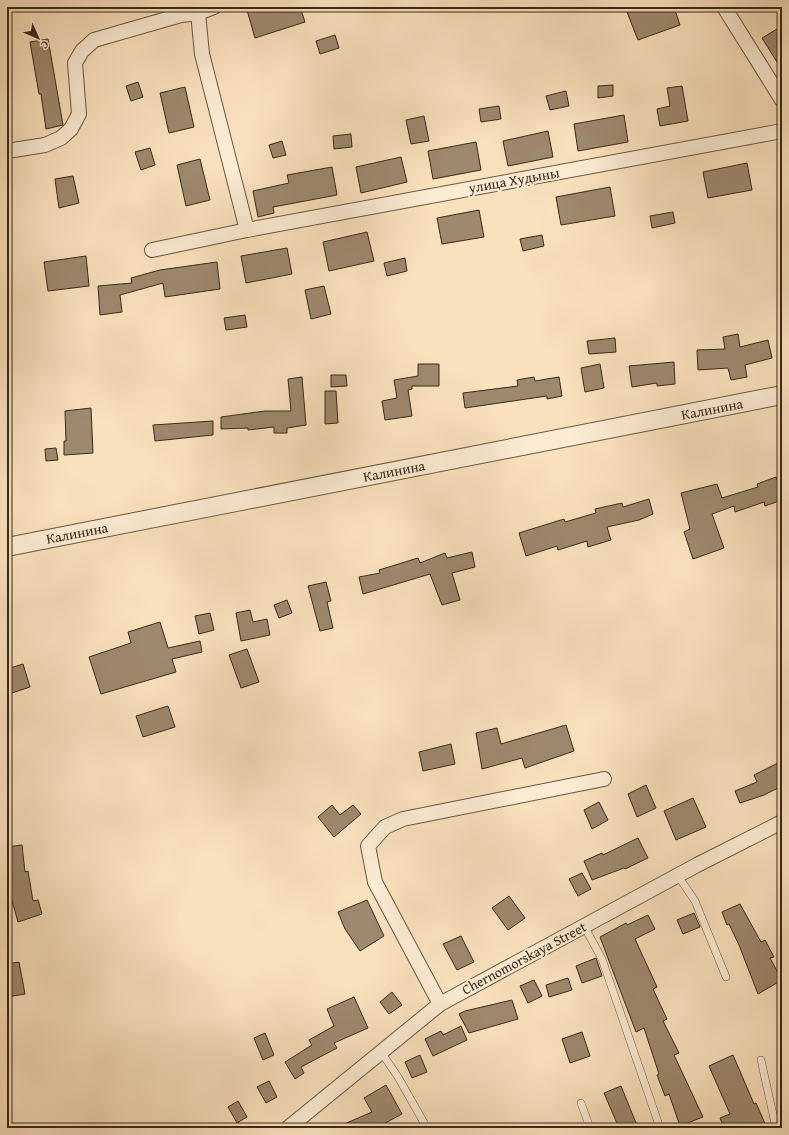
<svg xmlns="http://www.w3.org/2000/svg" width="789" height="1135" font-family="'Gentium Book Plus',serif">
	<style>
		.building { fill: #9d896e; stroke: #382a18 }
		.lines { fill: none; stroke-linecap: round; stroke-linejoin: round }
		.service-casing { stroke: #685841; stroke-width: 8 }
		.minor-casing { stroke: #685841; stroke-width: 16 }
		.tertiary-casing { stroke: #685841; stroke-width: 20 }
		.service { stroke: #fcecd4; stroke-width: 7 }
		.minor { stroke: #fcecd4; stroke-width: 14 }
		.tertiary { stroke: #fcecd4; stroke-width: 18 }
		.labels { text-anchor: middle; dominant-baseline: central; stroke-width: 4; stroke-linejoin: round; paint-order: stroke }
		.street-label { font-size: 14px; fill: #382a18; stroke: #fcecd4 }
	</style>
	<rect width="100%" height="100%" fill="#fae1bd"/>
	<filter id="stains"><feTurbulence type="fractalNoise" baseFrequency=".005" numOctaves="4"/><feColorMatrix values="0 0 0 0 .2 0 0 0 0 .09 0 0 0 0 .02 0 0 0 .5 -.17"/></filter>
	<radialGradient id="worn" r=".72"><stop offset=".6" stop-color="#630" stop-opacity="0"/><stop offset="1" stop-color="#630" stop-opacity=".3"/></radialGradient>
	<g class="building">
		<polygon points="258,7 300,7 305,22 255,38 247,10"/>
		<polygon points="642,7 674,7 680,25 638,40 627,12"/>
		<polygon points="782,26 782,70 762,38"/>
		<polygon points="335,35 339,48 320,54 316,41"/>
		<polygon points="48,39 63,125 46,129 41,94 39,94 30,42"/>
		<polygon points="138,82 143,97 131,101 126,86"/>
		<polygon points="613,85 613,96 598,98 598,86"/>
		<polygon points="682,86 688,121 660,126 657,109 670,106 667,88"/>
		<polygon points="185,87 194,127 169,133 160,93"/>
		<polygon points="566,91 569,106 550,110 546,96"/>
		<polygon points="499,106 501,119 481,122 479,109"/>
		<polygon points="624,115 628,142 578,151 574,124"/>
		<polygon points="424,116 429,141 411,144 406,120"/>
		<polygon points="548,131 553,157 508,166 503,141"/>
		<polygon points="351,134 352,147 334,149 333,136"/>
		<polygon points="282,141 286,155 273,158 269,145"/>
		<polygon points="476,142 481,170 433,179 428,151"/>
		<polygon points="150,148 155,165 141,170 135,152"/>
		<polygon points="401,157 407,182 361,193 356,167"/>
		<polygon points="200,159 210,200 186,206 177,165"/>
		<polygon points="747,163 752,190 708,198 703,172"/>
		<polygon points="332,167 337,195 273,207 274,213 258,217 253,191 289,183 287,175"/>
		<polygon points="73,176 79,203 59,208 55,179"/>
		<polygon points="610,187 615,216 561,225 556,197"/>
		<polygon points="479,210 484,237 442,244 437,218"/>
		<polygon points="673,212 675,223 652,228 650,216"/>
		<polygon points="367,232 374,261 329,271 323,242"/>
		<polygon points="542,235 544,246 523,251 520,239"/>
		<polygon points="287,248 292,274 246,283 241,256"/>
		<polygon points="86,256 89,286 48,291 44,262"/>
		<polygon points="405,258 407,271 387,276 384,263"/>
		<polygon points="217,262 220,289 165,297 163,283 120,295 122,312 100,315 98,286 132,283 131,278 160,270"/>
		<polygon points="324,286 331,314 311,319 305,290"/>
		<polygon points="245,315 247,327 226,330 224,318"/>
		<polygon points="738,334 740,347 768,340 772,358 745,365 747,377 731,380 728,368 698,370 697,350 725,349 723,337"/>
		<polygon points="615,338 616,352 589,354 587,341"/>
		<polygon points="674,362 675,384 657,386 657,383 632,387 629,366"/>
		<polygon points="418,364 439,364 439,386 412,386 412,389 408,390 412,416 385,420 382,401 397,398 394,380 418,376"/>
		<polygon points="600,364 604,388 585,392 581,368"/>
		<polygon points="331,375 346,375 347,386 331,387"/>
		<polygon points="302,377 306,425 287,428 287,433 274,433 274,427 248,430 248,428 221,429 221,417 265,411 291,411 288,379"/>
		<polygon points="534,377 535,381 559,377 562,396 547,399 547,396 465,408 463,393 518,386 517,380"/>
		<polygon points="325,391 336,391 338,423 325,424"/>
		<polygon points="91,408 93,453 64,455 64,441 66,441 65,411"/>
		<polygon points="213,421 213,435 155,441 153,425"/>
		<polygon points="56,448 58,460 46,461 45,449"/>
		<polygon points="776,477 782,493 782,500 765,506 764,502 735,512 734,506 712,514 724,548 693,559 684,532 690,529 681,493 717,484 722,498 758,487 757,484"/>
		<polygon points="649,499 653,514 639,520 607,527 611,540 588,547 587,541 558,550 557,546 526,556 519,533 564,519 565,522 596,513 595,509 622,503 623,507"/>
		<polygon points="472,552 475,567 452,573 460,600 442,605 430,574 363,594 359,577 380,573 379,570 418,558 420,563 445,553 447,558"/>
		<polygon points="326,582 331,601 327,602 333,628 320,631 308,586"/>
		<polygon points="287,600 292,613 279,618 274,605"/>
		<polygon points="250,610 253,622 267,619 270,635 241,641 236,613"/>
		<polygon points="210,613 214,630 199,634 195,616"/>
		<polygon points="160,622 168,648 200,641 202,652 172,659 176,672 101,694 89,657 131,643 128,632"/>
		<polygon points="247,649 259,682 241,688 229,655"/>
		<polygon points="23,664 30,687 12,693 7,677 7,669"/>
		<polygon points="168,706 175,727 143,737 136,716"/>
		<polygon points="566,725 574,751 525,768 522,758 482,769 476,733 497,728 501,744"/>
		<polygon points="451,744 455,764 423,771 419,752"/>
		<polygon points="782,761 782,786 764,795 740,803 735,791 757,782 754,775"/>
		<polygon points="646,785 656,808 637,817 628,794"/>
		<polygon points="693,798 706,827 676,840 664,811"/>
		<polygon points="599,802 608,820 592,829 584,810"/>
		<polygon points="332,805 340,815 353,805 361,814 334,837 318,817"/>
		<polygon points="638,838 648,858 625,869 624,868 592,880 584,861 602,853 603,855"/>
		<polygon points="22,845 25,872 28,871 33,901 38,900 42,914 18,922 9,890 7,890 7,847"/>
		<polygon points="582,873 591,889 578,896 569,879"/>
		<polygon points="509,896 525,918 508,930 492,908"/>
		<polygon points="367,900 384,936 360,951 345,929 338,912"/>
		<polygon points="740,904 761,942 765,940 774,957 770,958 782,980 758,994 739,945 729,924 727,925 722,912"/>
		<polygon points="694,913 700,927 683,934 677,920"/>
		<polygon points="648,915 655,929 635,939 657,987 653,989 667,1019 663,1021 679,1053 674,1055 703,1117 680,1126 669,1094 665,1096 657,1075 659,1074 644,1028 636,1032 600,937 626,923 627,925"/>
		<polygon points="461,936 474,962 457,970 443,944"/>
		<polygon points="596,958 602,976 582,983 576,966"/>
		<polygon points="19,962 25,994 7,997 7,964"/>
		<polygon points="568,978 572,990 549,997 546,985"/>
		<polygon points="534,980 542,996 528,1003 520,986"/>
		<polygon points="392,992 402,1005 389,1014 380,1002"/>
		<polygon points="354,997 368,1028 334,1043 337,1048 301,1067 304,1073 295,1079 285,1062 312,1045 309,1040 334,1026 327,1009"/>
		<polygon points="512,1000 518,1019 469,1033 459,1014 465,1011"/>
		<polygon points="461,1026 467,1040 433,1056 425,1039 441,1031 443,1035"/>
		<polygon points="582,1032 590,1056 570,1063 562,1039"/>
		<polygon points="265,1033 274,1055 263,1060 254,1038"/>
		<polygon points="420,1055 427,1072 412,1078 405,1062"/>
		<polygon points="733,1055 754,1104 756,1103 767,1128 724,1128 720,1118 730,1114 709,1066"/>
		<polygon points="269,1081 277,1097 266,1103 257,1087"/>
		<polygon points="386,1085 402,1114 376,1128 335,1128 372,1112 364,1098"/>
		<polygon points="621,1086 638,1128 619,1128 604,1093"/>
		<polygon points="238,1101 247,1117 237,1123 228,1107"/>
	</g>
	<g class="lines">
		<g class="service-casing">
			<g id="service">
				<polyline points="678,876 695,901 726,977"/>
				<polyline points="584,926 602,959 660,1128"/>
				<polyline points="381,1052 398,1077 427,1128"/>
				<polyline points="761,1060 776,1128"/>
				<polyline points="581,1103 590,1128"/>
			</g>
		</g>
		<g class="minor-casing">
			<g id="minor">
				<polyline points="724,7 782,100"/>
				<polyline points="198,13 202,54 247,230"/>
				<polyline points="7,151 45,145 61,138 71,129 79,114 75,63 82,51 94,40 181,15 198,13 214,7"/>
				<polyline points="152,250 247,230 782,131"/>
				<polyline points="440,1004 375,882 368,846 385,827 403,819 604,779"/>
				<polyline points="288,1128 440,1004 697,865 782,822"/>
			</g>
		</g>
		<g class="tertiary-casing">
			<polyline id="tertiary" points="7,547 782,395"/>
		</g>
		<use href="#service" class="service"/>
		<use href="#minor" class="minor"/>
		<use href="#tertiary" class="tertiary"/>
	</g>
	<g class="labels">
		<g class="street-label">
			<text transform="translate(514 180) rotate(-10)">улица Худыны</text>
			<text transform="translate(712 409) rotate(-11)">Калинина</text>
			<text transform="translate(394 471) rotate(-11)">Калинина</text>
			<text transform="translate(77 533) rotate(-11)">Калинина</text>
			<text transform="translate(524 958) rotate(-28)">Chernomorskaya Street</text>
		</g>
	</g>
	<rect width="789" height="1135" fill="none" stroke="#fae1bd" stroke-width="24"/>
	<rect x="8" y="8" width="773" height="1119" fill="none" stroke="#382a18" stroke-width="2"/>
	<rect x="12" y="12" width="765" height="1111" fill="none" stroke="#382a18"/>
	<g transform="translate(38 38) rotate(135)" stroke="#fcecd4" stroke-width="3" paint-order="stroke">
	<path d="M0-3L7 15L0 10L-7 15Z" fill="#382a18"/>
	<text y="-6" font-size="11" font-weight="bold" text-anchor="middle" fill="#382a18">С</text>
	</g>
	<rect width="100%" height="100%" filter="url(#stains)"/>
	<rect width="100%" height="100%" fill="url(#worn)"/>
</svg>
